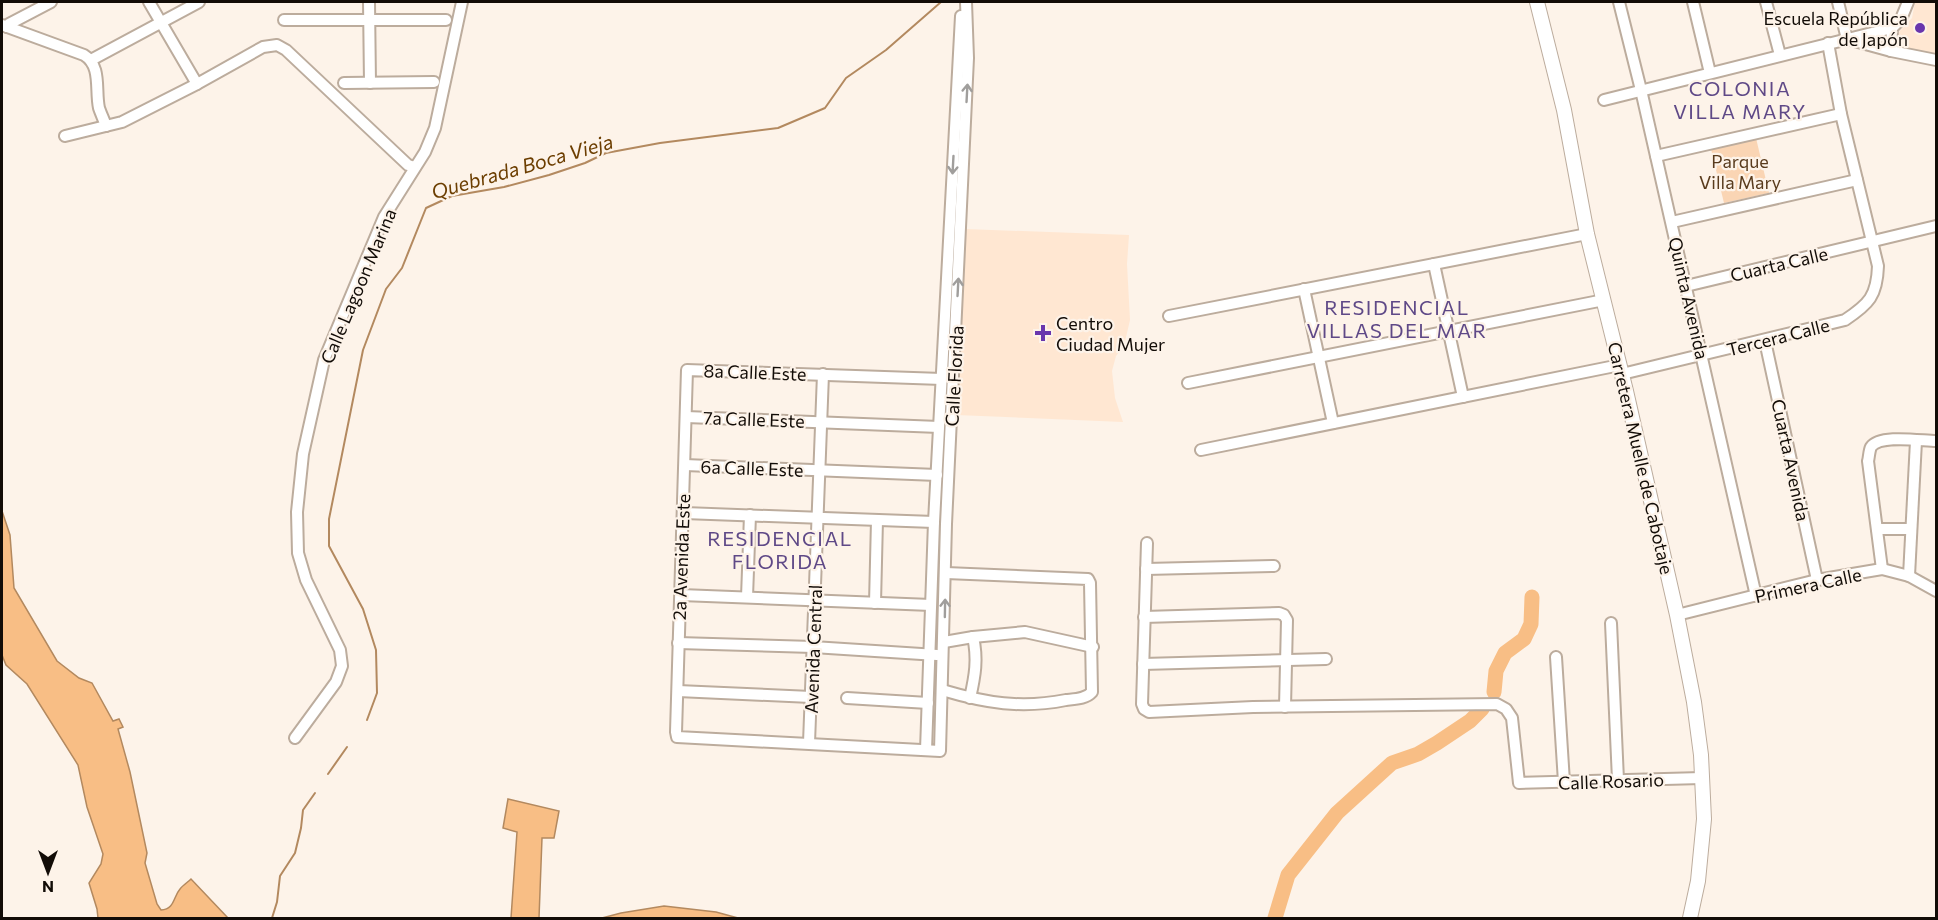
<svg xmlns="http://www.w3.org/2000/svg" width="1938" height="920" font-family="Commissioner,sans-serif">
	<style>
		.built { fill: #ffe7d2 }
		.green { fill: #fad5b4 }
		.water { fill: #f8be85; stroke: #b3895f; stroke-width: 1.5 }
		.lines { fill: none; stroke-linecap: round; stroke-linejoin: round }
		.stream { stroke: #b3895f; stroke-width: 2 }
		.river { stroke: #f8be85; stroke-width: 15 }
		.minor-casing { stroke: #bcac9d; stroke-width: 14 }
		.major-casing { stroke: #bcac9d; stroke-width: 16 }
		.minor { stroke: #fff; stroke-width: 10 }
		.major { stroke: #fff; stroke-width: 14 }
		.oneway { stroke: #a09e9c }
		.poi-dot { fill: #6936ad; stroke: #fdf3e9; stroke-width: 2 }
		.labels { text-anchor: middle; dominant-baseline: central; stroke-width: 4.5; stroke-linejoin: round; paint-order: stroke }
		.poi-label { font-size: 18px; fill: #120c07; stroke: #fdf3e9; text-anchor: end }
		.park-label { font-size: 18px; fill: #593b1d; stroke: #fdf3e9 }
		.street-label { font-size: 18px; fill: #120c07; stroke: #fdf3e9 }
		.neighbourhood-label { font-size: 20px; letter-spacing: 1.5px; fill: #5f4987; stroke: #fdf3e9 }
		.water-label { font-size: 20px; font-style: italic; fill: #6c3e01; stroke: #fdf3e9 }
	</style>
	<rect width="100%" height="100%" fill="#fdf3e9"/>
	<g class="built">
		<polygon points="1915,2 1936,2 1936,56 1897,49 1898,33 1912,18"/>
		<polygon points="965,229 1129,235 1127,264 1130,320 1124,346 1116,356 1112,371 1115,398 1123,422 956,415"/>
	</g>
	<polygon class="green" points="1756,138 1769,193 1724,203 1711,149"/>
	<g class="water">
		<path d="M2,511l8,24 4,53 43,73 22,17 13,5 21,38 6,-2 4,8 -5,2 12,43 17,81 -2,10 12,41 4,6c14,-1 12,-13 19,-21 3,-4 8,-7 11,-10l37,39h-130l-1,-9 -8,-26 12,-19 2,-10 -16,-47 -9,-42 -51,-81 -21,-19 -4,-10z"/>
		<polygon points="508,799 559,811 554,838 542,838 539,918 511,918 517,832 503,828"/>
		<polygon points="664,906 716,912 738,918 602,918 621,913"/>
	</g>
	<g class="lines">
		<g class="stream">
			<polyline points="367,720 377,693 376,650 363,609 329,546 329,519 363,350 386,289 402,268 426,208 452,196 504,187 549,175 585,163 606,153 660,143 778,128 825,108 846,78 886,50 941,2"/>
			<polyline points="328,774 347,747"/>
			<polyline points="272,918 277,902 280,876 295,853 301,828 303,810 315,793"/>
		</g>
		<g class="river">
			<polyline points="1494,692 1496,671 1505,653 1524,639 1531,624 1532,597"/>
			<polyline points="1275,918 1288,875 1337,813 1392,763 1418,754 1437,743 1470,721 1482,709"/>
		</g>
		<g class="minor-casing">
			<g id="minor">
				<polyline points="149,2 197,84"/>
				<polyline points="369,2 370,83"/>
				<polyline points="1619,2 1641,90 1756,596"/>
				<polyline points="1693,2 1710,73"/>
				<polyline points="1766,2 1780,55"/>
				<polyline points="1838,2 1847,39 1891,51 1936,60"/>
				<polyline points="284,20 446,20"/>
				<path d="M2,25l82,30c18,11 11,35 15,53 2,6 5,12 7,18"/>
				<polyline points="7,27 9,24 51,2"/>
				<polyline points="1891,51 1892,28 1901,19 1908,2"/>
				<polyline points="91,60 199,2"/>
				<polyline points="344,83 434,82"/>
				<polyline points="1604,100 1892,28"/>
				<polyline points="65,136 122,122 197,84 263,47 277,45 286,50 408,165 415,167"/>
				<polyline points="1656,156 1841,114"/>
				<polyline points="1672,222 1857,180"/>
				<polyline points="1434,264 1463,397"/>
				<polyline points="1686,286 1936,226"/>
				<polyline points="1304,289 1333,423"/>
				<polyline points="1169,316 1587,234"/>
				<polyline points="1765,341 1817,580"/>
				<path d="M1622,374l223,-54c24,-16 32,-24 33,-54l-37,-152 -13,-71"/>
				<polyline points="942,379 687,370 676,732 677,737 940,751 946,524 968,58 966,2"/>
				<polyline points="1188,383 1604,300"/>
				<polyline points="686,417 939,427"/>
				<polyline points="1201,450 1620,365"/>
				<polyline points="685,465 937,475"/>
				<polyline points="684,513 934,522"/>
				<polyline points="1877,529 1911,529"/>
				<polyline points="1147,543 1142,704 1144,709 1149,712 1253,707 1497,704 1506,709 1512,718 1519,783 1702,778"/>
				<polyline points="1146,569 1274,566"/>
				<path d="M1882,569l-14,-108c1,-3 1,-10 3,-14 9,-13 51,-6 65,-6"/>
				<polyline points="1909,576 1916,441"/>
				<polyline points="681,595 931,605"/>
				<polyline points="747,597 750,515"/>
				<polyline points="875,603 877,520"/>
				<polyline points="1677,615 1817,580 1882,569 1909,576 1936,591"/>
				<polyline points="1144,617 1279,613 1284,615 1287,620 1285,707"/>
				<polyline points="1611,623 1618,780"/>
				<polyline points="944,642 973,637 1025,632 1093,647"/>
				<polyline points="678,643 813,647 937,655"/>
				<polyline points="1556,657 1564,782"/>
				<polyline points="1143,664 1326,659"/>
				<path d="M942,690c44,13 79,19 124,10 9,-1 20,-1 26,-8l-2,-109 -2,-4 -142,-6"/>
				<polyline points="678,691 811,697"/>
				<polyline points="847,698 928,703"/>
				<path d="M970,698c5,-22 8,-39 3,-61"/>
				<polyline points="295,738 336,682 342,666 340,650 306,580 298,553 297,512 303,454 324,360 384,217 425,152 435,128 462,2"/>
				<polyline points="809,743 823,374"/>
				<polyline points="926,750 934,522 961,16"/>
			</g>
		</g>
		<g class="major-casing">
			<polyline id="major" points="1537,2 1564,110 1587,234 1626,391 1677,615 1694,702 1701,755 1704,819 1698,881 1690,918"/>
		</g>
		<use href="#minor" class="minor"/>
		<use href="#major" class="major"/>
	</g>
	<defs><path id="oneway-shaft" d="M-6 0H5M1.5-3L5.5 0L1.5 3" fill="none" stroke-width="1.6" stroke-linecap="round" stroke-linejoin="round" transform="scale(1.5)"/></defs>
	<g class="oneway">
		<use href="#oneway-shaft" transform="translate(967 93) rotate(-87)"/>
		<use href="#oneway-shaft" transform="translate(953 165) rotate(93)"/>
		<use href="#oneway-shaft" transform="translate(958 287) rotate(-87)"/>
		<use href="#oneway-shaft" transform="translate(945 608) rotate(-89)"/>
	</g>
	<g class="poi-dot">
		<circle cx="1920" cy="28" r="6"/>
		<path d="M1040 324h6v6h6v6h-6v6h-6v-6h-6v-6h6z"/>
	</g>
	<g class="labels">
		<g class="poi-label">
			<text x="1908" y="18">Escuela República<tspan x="1908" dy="21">de Japón</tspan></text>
			<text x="1056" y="323" text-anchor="start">Centro<tspan x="1056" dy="21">Ciudad Mujer</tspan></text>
		</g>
		<g class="park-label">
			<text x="1740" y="161">Parque<tspan x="1740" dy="21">Villa Mary</tspan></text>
		</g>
		<g class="street-label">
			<text transform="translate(1779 264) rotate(-13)">Cuarta Calle</text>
			<text transform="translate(358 286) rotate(-67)">Calle Lagoon Marina</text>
			<text transform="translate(1689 298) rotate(77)">Quinta Avenida</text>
			<text transform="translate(1778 337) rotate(-14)">Tercera Calle</text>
			<text transform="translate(755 372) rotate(2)">8a Calle Este</text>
			<text transform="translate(954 376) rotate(-87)">Calle Florida</text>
			<text transform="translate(754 419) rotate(2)">7a Calle Este</text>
			<text transform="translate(1641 458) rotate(77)">Carretera Muelle de Cabotaje</text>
			<text transform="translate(1791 460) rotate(78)">Cuarta Avenida</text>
			<text transform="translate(752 468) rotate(2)">6a Calle Este</text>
			<text transform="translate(681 557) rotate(-88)">2a Avenida Este</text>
			<text transform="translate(1808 585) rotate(-12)">Primera Calle</text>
			<text transform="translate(813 649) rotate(-88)">Avenida Central</text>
			<text transform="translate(1611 781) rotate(-2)">Calle Rosario</text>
		</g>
		<g class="neighbourhood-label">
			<text x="1740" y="88">COLONIA<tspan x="1740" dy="23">VILLA MARY</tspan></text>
			<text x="1397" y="307">RESIDENCIAL<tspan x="1397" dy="23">VILLAS DEL MAR</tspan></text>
			<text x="780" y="538">RESIDENCIAL<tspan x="780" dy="23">FLORIDA</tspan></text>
		</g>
		<g class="water-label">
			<text transform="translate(522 166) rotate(-16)">Quebrada Boca Vieja</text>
		</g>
	</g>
	<rect width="1938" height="920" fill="none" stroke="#120c07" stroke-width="6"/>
	<g transform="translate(48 872) rotate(180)" stroke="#fdf3e9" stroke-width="4.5" paint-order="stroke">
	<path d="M0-4.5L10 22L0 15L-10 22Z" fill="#120c07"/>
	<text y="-9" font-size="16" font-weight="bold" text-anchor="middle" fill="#120c07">N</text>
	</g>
</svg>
